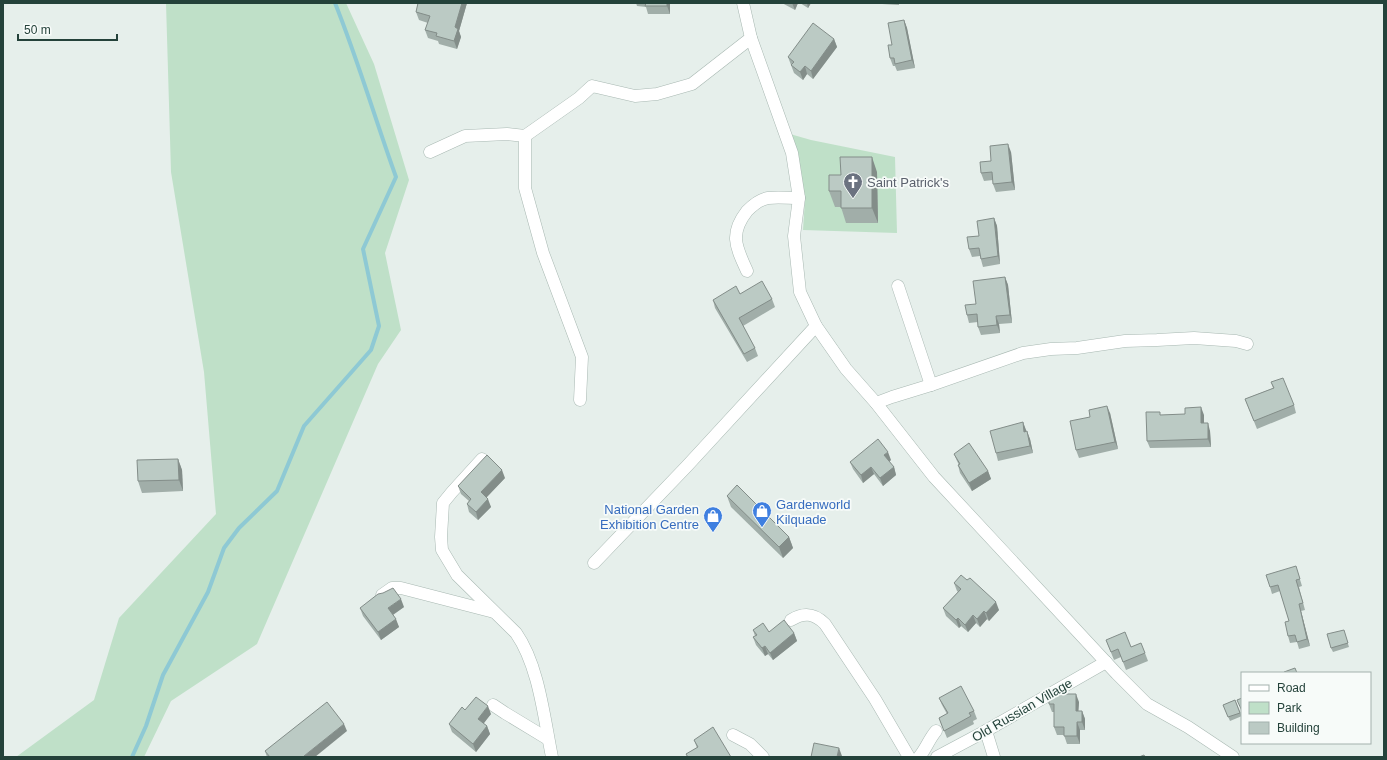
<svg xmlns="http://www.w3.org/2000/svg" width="1387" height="760" font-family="Helvetica,sans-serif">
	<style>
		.green { fill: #bfe0c8 }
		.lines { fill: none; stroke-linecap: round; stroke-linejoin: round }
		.stream { stroke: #8ec9d4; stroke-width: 4 }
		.minor-casing { stroke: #a8b8b2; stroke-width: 13 }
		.minor { stroke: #fff; stroke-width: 12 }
		.wall { fill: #a1aea9 }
		.shaded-wall { fill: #838d89 }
		.building { fill: #bbcac4; stroke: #838d89 }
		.labels { text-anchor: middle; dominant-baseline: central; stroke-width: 3.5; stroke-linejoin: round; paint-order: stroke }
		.worship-label { font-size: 13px; fill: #5b616d; stroke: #f7fbf9; text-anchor: start }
		.shop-label { font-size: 13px; fill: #366cbe; stroke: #f7fbf9; text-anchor: start }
		.street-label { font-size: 13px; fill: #24423a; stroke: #f7fbf9 }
	</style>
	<rect width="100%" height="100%" fill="#e6efeb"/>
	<g class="green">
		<polygon points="166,3 346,3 374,64 409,180 385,253 401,330 378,364 257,644 171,701 144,757 16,757 94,700 119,618 216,514 204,372 171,172"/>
		<polygon points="790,134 811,140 895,157 897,233 803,230 805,199 800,169"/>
	</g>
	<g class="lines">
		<path class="stream" d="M132,757l14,-31 17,-51 45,-83 16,-44 15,-20 38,-37 27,-65 67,-76 8,-24 -16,-77 33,-72c-21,-58 -38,-117 -61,-174"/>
		<g class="minor-casing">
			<g id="minor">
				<polyline points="743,3 751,38 792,153 799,198 794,236 800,292 816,326 846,369 876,403 934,477 1117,674 1147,704 1188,727 1233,757"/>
				<polyline points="430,152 465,136 507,134 525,136"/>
				<path d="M747,271c-11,-24 -18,-37 0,-60 5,-5 14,-12 21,-13 9,-1 21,0 31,0"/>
				<polyline points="898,286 931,385"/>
				<polyline points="580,400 582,357 543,253 525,188 525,136 579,98 592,86 635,96 657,94 692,84 751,38"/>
				<polyline points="876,403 892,397 931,385 1023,353 1051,349 1077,348 1125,341 1157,340 1194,338 1236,341 1247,344"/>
				<path d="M482,459l-30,33 -9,11 -2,34 1,13 15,25 59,58c23,33 28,85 36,124"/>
				<polyline points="594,563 687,466 816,326"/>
				<polyline points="382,595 392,588 401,588 494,612"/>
				<path d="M791,620c13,-8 23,-7 34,4l50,75 34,58"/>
				<polyline points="493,705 505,713 548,739"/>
				<polyline points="986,731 994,757"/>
				<polyline points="733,735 750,744 763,757"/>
				<path d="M919,757c7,-8 10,-18 17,-26"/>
				<polyline points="937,757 982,733 1106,662"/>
			</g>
		</g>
		<use href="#minor" class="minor"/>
	</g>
	<g class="wall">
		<polygon points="418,3 467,3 459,31 461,37 457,49 439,44 438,41 428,38 425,30 428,23 419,20 416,12"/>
		<polygon points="636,3 670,3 670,14 648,14 646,7 637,6"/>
		<polygon points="782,3 798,3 795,10"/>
		<polygon points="800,3 811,3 808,8"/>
		<polygon points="882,3 899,3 899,5 882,4"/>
		<polygon points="904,20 907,28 915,68 897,71 895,66 893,66 890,58"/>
		<polygon points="834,39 837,47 813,79 807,74 803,80 794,73 788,57"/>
		<polygon points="1011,152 1015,190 996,192 993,184 993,180 984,181 981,173 991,161"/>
		<polygon points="877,172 878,223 846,223 841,207 835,207 829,191 841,175"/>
		<polygon points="994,218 997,226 1000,264 983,267 980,256 972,257 969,249"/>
		<polygon points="1005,277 1008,285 1012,323 999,324 1000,333 981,335 978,327 978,322 969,323 967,315 976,304"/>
		<polygon points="740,294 772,299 775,307 743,326 755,348 758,356 747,362 715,308 713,300"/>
		<polygon points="1271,382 1294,405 1296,413 1257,429 1245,399 1273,388"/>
		<polygon points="1110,413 1118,449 1079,458 1076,450"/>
		<polygon points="1161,415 1204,415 1204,423 1210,431 1211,447 1150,448 1147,441"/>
		<polygon points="1023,422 1026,431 1030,439 1033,453 998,461 996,453"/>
		<polygon points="954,454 988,471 991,479 972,491 960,473 958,465 959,465 957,461"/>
		<polygon points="178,459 182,470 183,491 142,493 138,481"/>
		<polygon points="891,460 889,462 894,467 896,475 883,486 874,474 863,483 853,469 850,462"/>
		<polygon points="505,478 486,498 491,507 478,520 469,512 467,504 469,501 461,494 458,486"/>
		<polygon points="727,496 789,537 793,548 783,558 731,507"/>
		<polygon points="1298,573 1302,586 1299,587 1305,610 1301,611 1310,646 1299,649 1297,642 1290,643 1288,636 1289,621 1280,591 1272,594 1270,587"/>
		<polygon points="954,583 999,610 989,621 987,619 980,627 976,623 968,632 961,626 959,628 946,616 943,608 958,592 957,591"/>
		<polygon points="404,607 393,615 399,627 381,640 363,616 360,608"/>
		<polygon points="753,630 794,633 797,641 773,660 768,654 765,656 756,645 753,637 755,636"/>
		<polygon points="1345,634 1349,647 1333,652 1331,648"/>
		<polygon points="1106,640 1131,647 1145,653 1148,661 1126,670 1121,657 1114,660"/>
		<polygon points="939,698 974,711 977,719 973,721 974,724 947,738 939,718 947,714 942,705"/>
		<polygon points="1235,700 1242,716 1230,721 1223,705"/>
		<polygon points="1079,702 1078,711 1082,711 1085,719 1085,730 1080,730 1080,744 1067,744 1064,735 1057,735 1054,727 1054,712 1052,712 1049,704"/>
		<polygon points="465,710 491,714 483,723 487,726 490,734 476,752 452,732 449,724"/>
		<polygon points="694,740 731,757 687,757 686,754 697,748"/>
		<polygon points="265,751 270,757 267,757"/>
	</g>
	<g class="shaded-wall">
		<polygon points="462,3 467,3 459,31 461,37 457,49 454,41 455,27"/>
		<polygon points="667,3 670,3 670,14 667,6"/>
		<polygon points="792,3 798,3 795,10"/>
		<polygon points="807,3 811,3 808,8"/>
		<polygon points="904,20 907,28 915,68 912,60"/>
		<polygon points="834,39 837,47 813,79 811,71"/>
		<polygon points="805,66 807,74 803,80 800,72"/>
		<polygon points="1008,144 1011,152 1015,190 1012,182"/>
		<polygon points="872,157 877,172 878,223 872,208"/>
		<polygon points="994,218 997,226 1000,264 998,256"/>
		<polygon points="1005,277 1008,285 1012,323 1010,315"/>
		<polygon points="996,316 999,324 1000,333 997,325"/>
		<polygon points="1107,406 1110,413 1118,449 1115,442"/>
		<polygon points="1201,407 1204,415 1204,431 1201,423"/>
		<polygon points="1023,422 1026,430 1027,440 1024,432"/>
		<polygon points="1208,423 1210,431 1211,447 1208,439"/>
		<polygon points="1027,431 1030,439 1033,453 1030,446"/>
		<polygon points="888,452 891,460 887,463 884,455"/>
		<polygon points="178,459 182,470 183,491 179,480"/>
		<polygon points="871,467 874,474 863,483 861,475"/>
		<polygon points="894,467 896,475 883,486 880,478"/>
		<polygon points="502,470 505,478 484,500 481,492"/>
		<polygon points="988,471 991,479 972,491 969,483"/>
		<polygon points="488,499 491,507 478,520 476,512"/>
		<polygon points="789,537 793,548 783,558 779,547"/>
		<polygon points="401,599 404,607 391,616 388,608"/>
		<polygon points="996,602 999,610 989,621 986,613"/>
		<polygon points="1299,604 1301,611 1310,646 1307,639"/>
		<polygon points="984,611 987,619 980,627 977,619"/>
		<polygon points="973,615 976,623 968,632 965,625"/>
		<polygon points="958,618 961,626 959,628 956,620"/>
		<polygon points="396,619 399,627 381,640 378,632"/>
		<polygon points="794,633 797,641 773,660 770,653"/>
		<polygon points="765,646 768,654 765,656 762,648"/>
		<polygon points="1076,694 1079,702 1078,719 1076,711"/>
		<polygon points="488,706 491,714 481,727 478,719"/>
		<polygon points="1082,711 1085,719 1085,730 1082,722"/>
		<polygon points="1077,722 1080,730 1080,744 1077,736"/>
		<polygon points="344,724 347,731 315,757 304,757 304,756"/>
		<polygon points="487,726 490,734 476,752 473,744"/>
		<polygon points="839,748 842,756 842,757 837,757"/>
	</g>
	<g class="building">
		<polygon points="418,3 462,3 455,27 458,29 454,41 436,36 437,33 425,30 430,16 416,12"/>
		<polygon points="646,3 667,3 667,6 645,6"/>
		<polygon points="904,20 912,60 895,64 894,58 890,58 888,45 892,45 888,23"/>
		<polygon points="813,23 834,39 811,71 805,66 800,72 791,65 794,62 788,57"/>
		<polygon points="1008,144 1012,182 993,184 992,172 981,173 980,162 991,161 990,146"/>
		<polygon points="840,157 872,157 872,208 841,208 841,191 829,191 829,175 841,175"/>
		<polygon points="994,218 998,256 981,259 979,248 969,249 967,237 979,236 977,221"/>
		<polygon points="1005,277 1010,315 996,316 997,325 978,327 977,314 967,315 965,305 976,304 973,281"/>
		<polygon points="762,281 772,299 739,318 755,348 744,354 713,300 736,286 740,294"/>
		<polygon points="1283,378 1294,405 1254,421 1245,399 1274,388 1271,382"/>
		<polygon points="1107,406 1115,442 1076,450 1070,421 1090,417 1089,410"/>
		<polygon points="1201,407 1201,423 1208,423 1208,439 1147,441 1146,412 1160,412 1160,415 1185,414 1185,408"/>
		<polygon points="1023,422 1024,432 1027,431 1030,446 996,453 990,431"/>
		<polygon points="878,439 888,452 884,455 894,467 880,478 871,467 861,475 850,462"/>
		<polygon points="969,443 988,471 969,483 958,465 960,464 954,454"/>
		<polygon points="487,455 502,470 481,492 488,499 476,512 467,504 471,499 458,486"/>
		<polygon points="178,459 179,480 138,481 137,460"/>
		<polygon points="737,485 789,537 779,547 727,496"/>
		<polygon points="1296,566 1300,579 1296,580 1303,603 1299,604 1307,639 1297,642 1295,635 1288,636 1285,622 1289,621 1278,585 1270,587 1266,575"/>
		<polygon points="961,575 967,580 970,578 996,602 986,613 984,611 977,619 973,615 965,625 958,618 956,620 943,608 961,589 954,583"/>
		<polygon points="393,588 401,599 388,608 396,619 378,632 360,608 378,594 383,593"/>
		<polygon points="784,620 794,633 770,653 765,646 762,648 753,637 757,635 753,630 763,623 769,632"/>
		<polygon points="1344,630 1348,643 1331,648 1327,634"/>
		<polygon points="1125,632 1131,647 1141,643 1145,653 1123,662 1118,649 1111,652 1106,640"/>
		<polygon points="1295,668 1297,673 1284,673 1284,672"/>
		<polygon points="961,686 974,711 969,713 971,716 944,731 939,718 948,713 939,698"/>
		<polygon points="1049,694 1076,694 1076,711 1082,711 1082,722 1077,722 1077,736 1064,736 1064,727 1054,727 1054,704 1049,704"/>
		<polygon points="476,697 488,706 478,719 487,726 473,744 449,724 462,707 465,710"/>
		<polygon points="1242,698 1242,711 1237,700"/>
		<polygon points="1235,700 1240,713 1228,717 1223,705"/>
		<polygon points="327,702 344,724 304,756 305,757 270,757 265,751"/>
		<polygon points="713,727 731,757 688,757 686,754 698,747 694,740"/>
		<polygon points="814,743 839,748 837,757 811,757"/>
		<polygon points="1144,755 1145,757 1139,757"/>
	</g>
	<defs>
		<g id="church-pin" transform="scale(1)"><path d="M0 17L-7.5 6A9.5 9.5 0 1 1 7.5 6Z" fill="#6b7280" stroke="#f7fbf9"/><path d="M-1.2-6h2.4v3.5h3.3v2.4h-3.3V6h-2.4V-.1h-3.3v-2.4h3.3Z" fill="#fff"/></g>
		<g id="shop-pin" transform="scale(1)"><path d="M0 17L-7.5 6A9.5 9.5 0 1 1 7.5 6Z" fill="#3f7fe0" stroke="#f7fbf9"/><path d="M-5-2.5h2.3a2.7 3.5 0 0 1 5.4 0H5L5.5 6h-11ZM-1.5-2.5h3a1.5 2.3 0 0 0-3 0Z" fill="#fff"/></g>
	</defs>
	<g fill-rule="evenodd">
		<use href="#church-pin" x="853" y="182"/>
		<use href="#shop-pin" x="762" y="511"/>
		<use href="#shop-pin" x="713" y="516"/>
	</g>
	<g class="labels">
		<g class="worship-label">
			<text x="867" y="182">Saint Patrick's</text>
		</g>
		<g class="shop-label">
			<text x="776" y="504">Gardenworld<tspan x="776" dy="15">Kilquade</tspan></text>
			<text x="699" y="509" text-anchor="end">National Garden<tspan x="699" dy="15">Exhibition Centre</tspan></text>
		</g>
		<g class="street-label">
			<text transform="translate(1022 710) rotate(-30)">Old Russian Village</text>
		</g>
	</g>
	<rect width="1387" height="760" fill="none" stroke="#24423a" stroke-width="8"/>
	<rect x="1241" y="672" width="130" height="72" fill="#f7fbf9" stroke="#a3b1ad"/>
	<rect x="1249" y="685" width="20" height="6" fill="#ffffff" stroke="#a3b1ad"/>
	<text x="1277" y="692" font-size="12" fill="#24423a">Road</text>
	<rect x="1249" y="702" width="20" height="12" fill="#bfe0c8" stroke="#a3b1ad"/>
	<text x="1277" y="712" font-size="12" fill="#24423a">Park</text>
	<rect x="1249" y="722" width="20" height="12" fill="#bbcac4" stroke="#a3b1ad"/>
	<text x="1277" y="732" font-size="12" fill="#24423a">Building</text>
	<path d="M18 34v6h99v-6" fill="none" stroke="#24423a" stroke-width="2"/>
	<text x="24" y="34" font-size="12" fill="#24423a" stroke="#f7fbf9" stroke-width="3" paint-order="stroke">50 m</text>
</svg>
